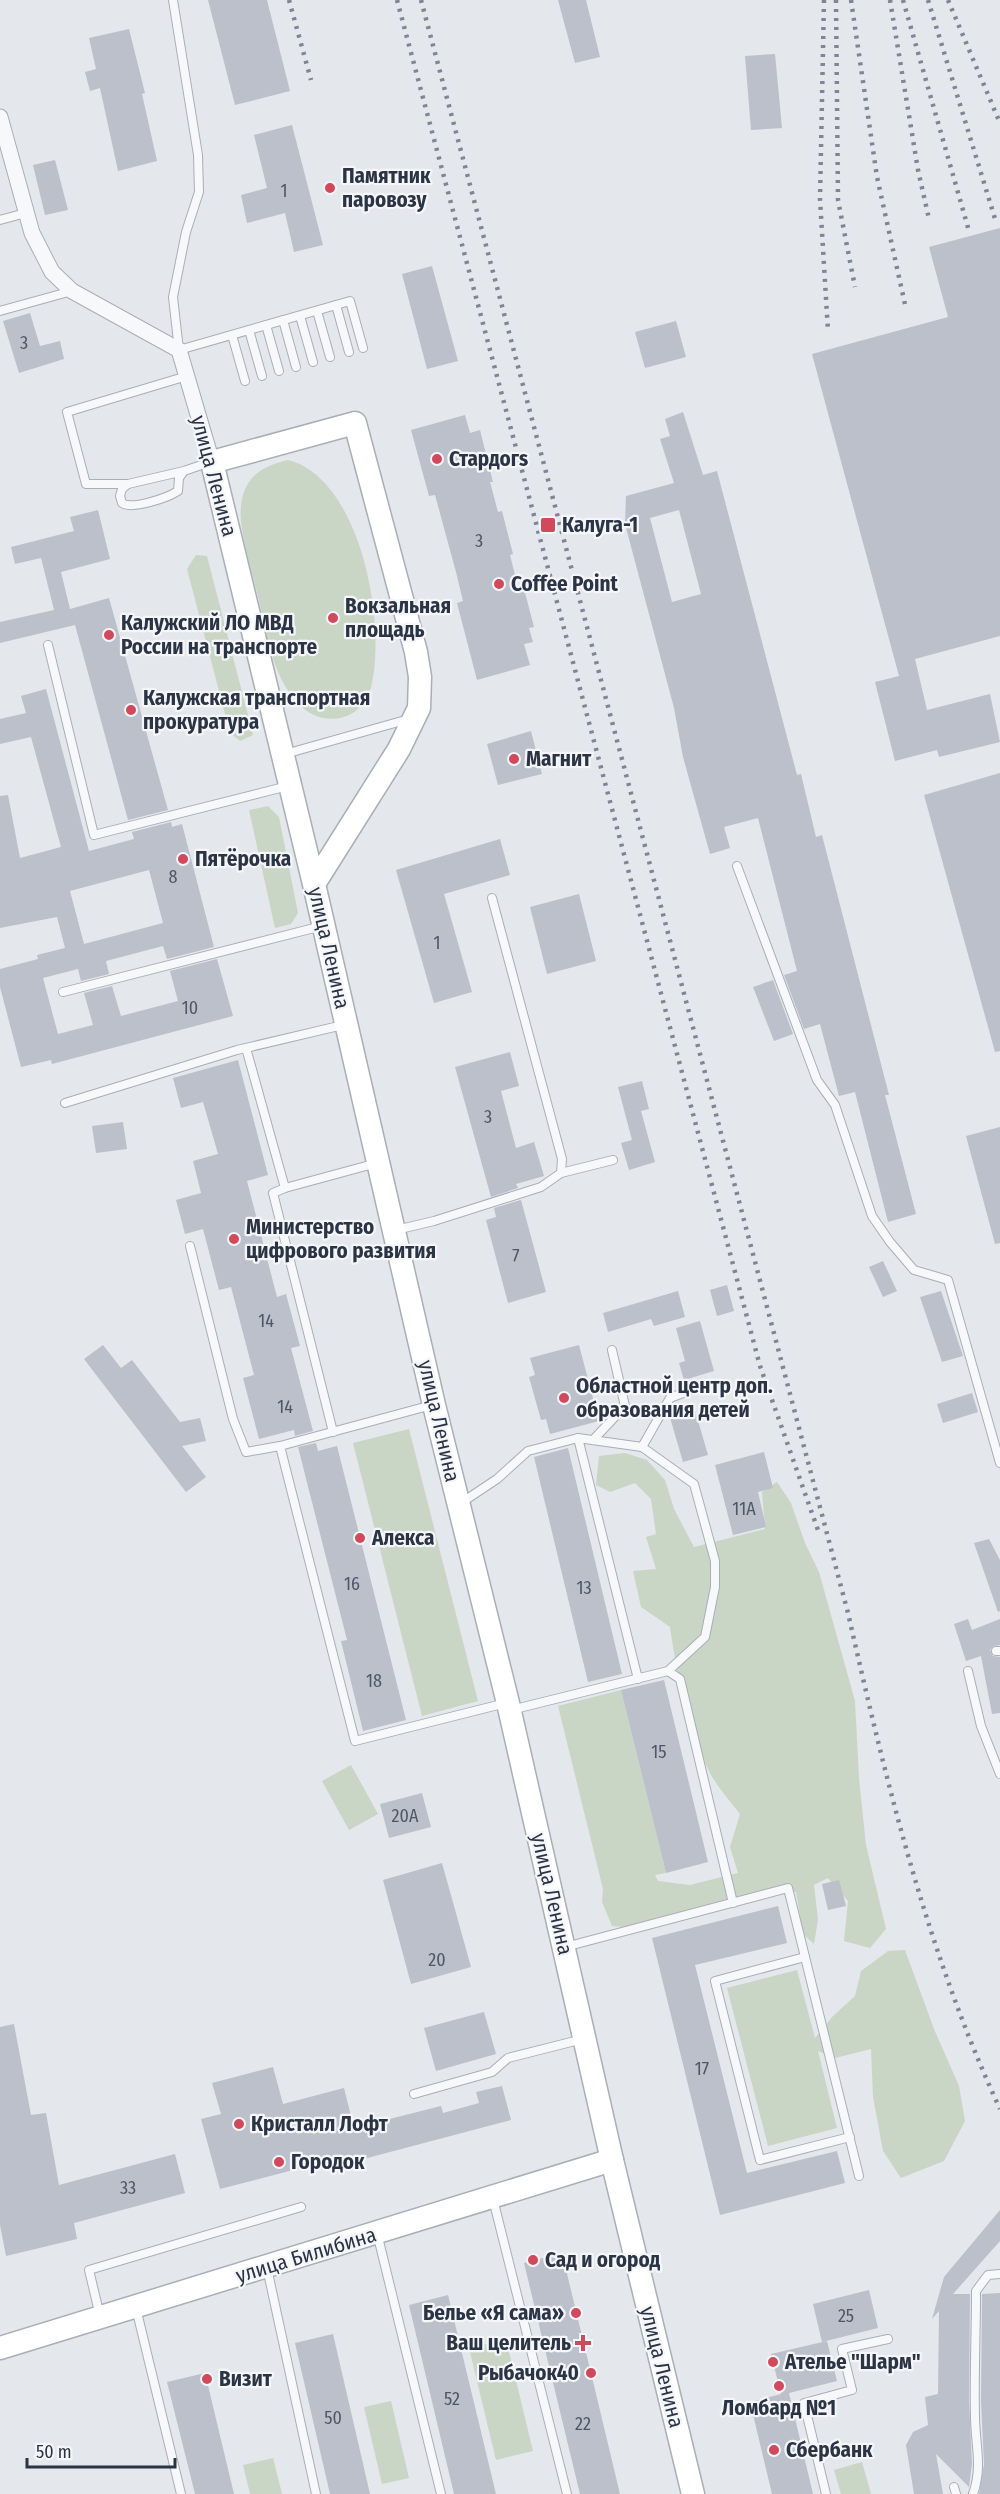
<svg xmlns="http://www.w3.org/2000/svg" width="1000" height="2494" font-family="'Fira Sans Condensed',sans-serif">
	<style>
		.green { fill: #c9d6c5 }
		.building { fill: #bbc0ca; fill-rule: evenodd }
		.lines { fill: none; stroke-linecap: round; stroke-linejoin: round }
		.lane-casing { stroke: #a9aeb7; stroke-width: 10 }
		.street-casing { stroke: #a9aeb7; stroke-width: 17 }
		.secondary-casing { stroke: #a9aeb7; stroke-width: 25 }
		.lane { stroke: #f7f8fa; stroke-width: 8 }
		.street { stroke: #f7f8fa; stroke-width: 15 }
		.secondary { stroke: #fff; stroke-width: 22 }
		.rail { stroke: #7d8696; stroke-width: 4.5; stroke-dasharray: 3 6; stroke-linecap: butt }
		.poi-dot { fill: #d1495b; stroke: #f4f6f9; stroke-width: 2 }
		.labels { text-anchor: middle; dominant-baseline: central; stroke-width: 4.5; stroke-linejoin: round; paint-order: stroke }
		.number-label { font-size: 18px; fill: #4f5766 }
		.poi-label { font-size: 21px; font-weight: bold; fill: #2b3445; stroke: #f4f6f9; text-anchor: start }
		.street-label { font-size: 21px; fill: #2b3445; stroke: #f4f6f9 }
	</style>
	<rect width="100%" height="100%" fill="#e4e7ec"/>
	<g class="green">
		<path d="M288,460c73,18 99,165 83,227 -9,36 -52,42 -74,15 -9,-10 -16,-22 -21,-35 -8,-21 -12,-44 -17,-66 -6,-26 -15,-53 -18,-80 -1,-11 0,-22 4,-32 9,-19 24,-24 43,-29z"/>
		<polygon points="196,555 207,556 253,735 240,741 230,733 187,569"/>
		<polygon points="268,806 279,817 298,913 291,924 275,928 249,810"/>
		<polygon points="409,1429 478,1701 422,1716 353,1443"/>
		<path d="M625,1453l22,7 18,20 9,29 20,38 71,-18 -3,-37 15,-10 14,21 14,40 14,29 36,129 4,77 7,67 20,84 -16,19 -26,-7 4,-40 -20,-23 -14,7 4,35 -4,24 -11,-10 -7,-42 -32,-2 -55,18 -72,20 -25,-2 -10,-24 1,-13 -45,-183 63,-16 45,183 -11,2 3,6 32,4 48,-12 -8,-26 10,-33c-10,-13 -22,-26 -30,-41 -22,-45 -33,-97 -40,-146l-29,-20 -8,-36 23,-2 -10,-32 10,-3 -5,-35 -16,-16 -25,9 -14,-7 3,-29z"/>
		<polygon points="351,1765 378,1814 349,1830 322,1781"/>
		<polygon points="905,1950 934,2029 959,2086 965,2121 944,2161 901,2178 883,2151 873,2097 871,2049 835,2058 818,2051 837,2128 768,2146 727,1988 797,1970 815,2038 833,2016 855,1996 861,1971 888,1951"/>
		<polygon points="506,2339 533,2451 496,2460 469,2348"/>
		<polygon points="391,2401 409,2478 382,2484 364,2407"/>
		<polygon points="273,2458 282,2494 250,2494 243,2465"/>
		<polygon points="862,2462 871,2494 841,2494 834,2470"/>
	</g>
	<g class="building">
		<polygon points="208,0 267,0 290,91 235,105"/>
		<polygon points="558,0 586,0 600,57 575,63"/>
		<polygon points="129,29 145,93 142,94 157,161 118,171 100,88 90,91 85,72 96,69 89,38"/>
		<polygon points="775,54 782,128 751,130 745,56"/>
		<polygon points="292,125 323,245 294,252 285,213 247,223 241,195 267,188 254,135"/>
		<polygon points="55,160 68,210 45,215 33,165"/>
		<polygon points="1000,228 1000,636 915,659 927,710 990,694 1000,742 939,757 937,750 895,761 875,682 899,676 812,354 948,317 929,247"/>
		<polygon points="432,266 458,361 427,369 402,274"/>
		<polygon points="30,313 40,346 60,341 64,359 19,373 3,321"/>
		<polygon points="676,321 686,357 645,368 635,332"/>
		<path d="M683,412l20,63 14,-4 80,304 4,-1 15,63 6,-2 67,260h-4l31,119 -28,8 -33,-130 -16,4 -19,-72 -16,5 -20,-54 13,-4 -39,-153 -34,9 6,21 -20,6 -27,-97 -9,-49 -49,-184 1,-28 48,-13 -14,-44 10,-3 -5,-17zM679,510l22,84 -29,8 -22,-84z"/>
		<polygon points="465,415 470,433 480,430 493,482 490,482 498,512 502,511 513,554 510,555 518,587 523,585 534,627 529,628 533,642 524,644 530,665 477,680 457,603 463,601 456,572 435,495 429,496 411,430"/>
		<polygon points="98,510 110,559 61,572 70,609 109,598 168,810 128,820 75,625 0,643 0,622 54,610 41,558 15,564 11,547 74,531 70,517"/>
		<path d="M46,689l43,162 45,-12 -2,-7 39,-10 1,5 10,-3 32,123 -47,12 -4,-13 -57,15 3,13 -28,7 -3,-12 -35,9 15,56 35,-9 -9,-32 28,-7 9,30 57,-15 -8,-30 47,-12 16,57 -181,48 -1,-4 -30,7 -21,-80v-18l38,-10 -1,-4 28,-7 -8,-31 -57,11v-132l8,-1 12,63 41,-11 -30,-110 -31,7v-25l26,-6 -5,-17zM149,870l14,53 -79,21 -14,-53z"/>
		<polygon points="531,731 542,774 498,785 487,744"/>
		<polygon points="1000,773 1000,1051 995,1052 924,795"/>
		<polygon points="500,839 510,875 444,894 472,992 434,1003 396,870"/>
		<polygon points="579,894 596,961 547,974 530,907"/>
		<polygon points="773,980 793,1034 774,1041 753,987"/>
		<polygon points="510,1052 519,1086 501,1091 516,1148 534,1142 544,1176 516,1184 518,1188 491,1197 455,1067"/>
		<polygon points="238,1060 268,1175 247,1181 277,1297 286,1294 300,1346 291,1348 313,1431 295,1436 294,1430 259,1439 243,1378 254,1375 231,1287 219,1290 203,1229 185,1234 176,1200 201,1193 193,1161 218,1154 203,1102 181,1108 173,1078"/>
		<polygon points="642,1081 649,1109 641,1111 655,1162 629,1170 621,1143 632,1140 618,1087"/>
		<polygon points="123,1122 127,1149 96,1153 92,1126"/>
		<polygon points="1000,1127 1000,1243 995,1244 966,1136"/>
		<polygon points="521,1200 546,1292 508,1303 486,1220 496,1217 494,1208"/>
		<polygon points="883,1261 897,1291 883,1297 869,1267"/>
		<polygon points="727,1285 734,1311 717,1316 710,1290"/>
		<polygon points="678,1291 685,1317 654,1326 651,1319 608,1332 603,1313"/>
		<polygon points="941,1291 963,1356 942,1362 920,1297"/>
		<polygon points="700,1321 714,1371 684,1380 679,1363 685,1361 676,1328"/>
		<polygon points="103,1345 121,1368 132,1360 180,1422 200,1418 206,1441 182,1446 206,1477 186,1492 84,1359"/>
		<polygon points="579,1345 599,1421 550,1434 546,1419 541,1420 529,1377 535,1375 530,1358"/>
		<polygon points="972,1393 978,1412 943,1423 937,1404"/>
		<polygon points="694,1407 708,1455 683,1462 669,1414"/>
		<polygon points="316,1443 318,1451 337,1446 406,1720 363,1731 341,1641 347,1640 298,1447"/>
		<polygon points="568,1448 622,1674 588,1682 534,1457"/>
		<polygon points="764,1452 773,1488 758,1492 766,1527 733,1535 715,1465"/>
		<polygon points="989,1539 1000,1560 1000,1611 998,1612 974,1543"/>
		<polygon points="968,1619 972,1630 1000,1619 1000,1645 994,1646 990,1650 993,1656 1000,1657 1000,1713 992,1714 981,1656 966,1661 954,1624"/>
		<polygon points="664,1680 708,1862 666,1873 621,1690"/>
		<polygon points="422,1793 431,1827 389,1838 380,1804"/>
		<polygon points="442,1863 471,1967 411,1984 383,1880"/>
		<polygon points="839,1880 846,1906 828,1910 822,1884"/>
		<polygon points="778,1906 787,1943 695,1965 747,2173 837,2151 845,2183 720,2215 652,1938"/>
		<polygon points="484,2012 496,2054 436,2071 424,2028"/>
		<polygon points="14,2024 31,2115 46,2113 59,2185 175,2154 185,2193 74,2223 77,2239 6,2256 0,2225 0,2027"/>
		<polygon points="273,2067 283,2104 344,2088 354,2128 441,2106 443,2113 479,2103 476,2092 502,2086 511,2120 322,2170 320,2163 220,2189 201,2119 221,2114 212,2083"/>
		<polygon points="1000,2210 1000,2241 953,2294 970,2294 969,2401 972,2464 969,2487 936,2454 943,2494 914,2494 906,2445 913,2432 928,2425 925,2397 938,2394 939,2311 932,2319 944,2277"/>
		<polygon points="562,2253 591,2373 620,2494 580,2494 524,2263"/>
		<polygon points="869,2290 878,2328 822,2342 813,2304"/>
		<polygon points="1000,2293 1000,2494 979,2494 984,2464 981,2401 982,2294"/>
		<polygon points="448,2295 496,2494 454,2494 409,2305"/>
		<polygon points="333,2334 370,2494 330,2494 295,2343"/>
		<polygon points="827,2341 837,2381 789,2393 813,2494 772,2494 750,2402 781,2394 771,2354"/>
		<polygon points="205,2373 234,2494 195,2494 167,2382"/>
	</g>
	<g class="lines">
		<g class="lane-casing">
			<g id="lane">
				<polyline points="173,0 198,155 199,192 186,232 173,297 179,350 350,301 363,348"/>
				<polyline points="0,220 26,213"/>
				<polyline points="336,305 349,352"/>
				<polyline points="0,311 72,291"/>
				<polyline points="317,311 330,357"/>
				<polyline points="300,316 313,362"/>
				<polyline points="283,320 296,367"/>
				<polyline points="266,325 279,371"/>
				<polyline points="249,330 262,376"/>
				<polyline points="232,335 245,381"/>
				<path d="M184,471l-5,7 -1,13c-11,7 -46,19 -56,12l-2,-7 2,-7 6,-5 56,-13 26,-9"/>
				<polyline points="128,484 86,484 67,412 187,376"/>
				<polyline points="48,645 94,835 288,786"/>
				<polyline points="285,754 409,719"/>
				<polyline points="737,866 817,1080 835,1105 872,1216 890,1242 914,1270 948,1280 1000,1463"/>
				<polyline points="63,992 322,926"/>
				<polyline points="246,1048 285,1188"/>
				<polyline points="65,1103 237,1050 343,1025"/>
				<polyline points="561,1173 613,1160"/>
				<polyline points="396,1230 434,1221 541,1187 561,1173 562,1159 492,898"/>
				<polyline points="190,1246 233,1419 246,1452 280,1446"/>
				<polyline points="432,1405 280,1446 355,1741 506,1703"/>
				<polyline points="333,1432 273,1193 285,1188 377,1163"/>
				<polyline points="593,1440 625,1406 612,1350"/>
				<polyline points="642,1447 670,1398 693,1389"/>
				<polyline points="461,1503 497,1479 528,1451 578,1438"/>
				<polyline points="996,1651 1000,1651"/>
				<polyline points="668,1671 680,1679 733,1903"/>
				<polyline points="968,1671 981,1726 1000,1774"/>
				<polyline points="511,1710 668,1671 705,1637 715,1587 715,1561 694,1484 642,1447 578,1438 638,1679"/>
				<polyline points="565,1947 788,1888 859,2176"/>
				<polyline points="805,1957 715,1981 760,2160 850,2137"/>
				<polyline points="414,2094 492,2072 508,2058 583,2039"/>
				<polyline points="493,2199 567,2494"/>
				<polyline points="377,2233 441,2494"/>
				<polyline points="267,2268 316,2494"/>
				<polyline points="136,2308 181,2494"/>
				<polyline points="100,2316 89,2270 301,2207"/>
				<polyline points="954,2487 956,2494"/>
				<polyline points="826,2494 804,2403 852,2390 842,2349 888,2339"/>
				<path d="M973,2494c10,-28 2,-50 2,-78 -1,-41 1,-83 1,-125l12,-16 12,-1"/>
			</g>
		</g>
		<g class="street-casing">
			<polyline id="street" points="0,117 32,233 52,272 72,291 179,350 212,462"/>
		</g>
		<g class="secondary-casing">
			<g id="secondary">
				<polyline points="314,884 399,749 419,708 420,677 416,652 355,423 212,462 314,884 434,1405 508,1703 612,2160 693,2494"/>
				<polyline points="0,2348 612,2160"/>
			</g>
		</g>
		<use href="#lane" class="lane"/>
		<use href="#street" class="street"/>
		<use href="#secondary" class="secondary"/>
		<g class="rail">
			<polyline points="289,0 311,80"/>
			<polyline points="397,0 760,1366 819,1533"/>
			<path d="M421,0l427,1613c38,168 79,339 152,496"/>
			<polyline points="824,0 820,199 828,331"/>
			<polyline points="836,0 838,200 855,287"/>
			<polyline points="851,0 877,177 906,309"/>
			<polyline points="890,0 918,170 929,219"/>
			<polyline points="903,0 969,231"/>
			<polyline points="928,0 996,222"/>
			<polyline points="948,0 1000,123"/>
		</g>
	</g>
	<g class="poi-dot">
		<circle cx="330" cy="188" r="6"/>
		<circle cx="437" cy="459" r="6"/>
		<rect x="540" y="517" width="16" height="16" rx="3"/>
		<circle cx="499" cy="584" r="6"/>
		<circle cx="333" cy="618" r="6"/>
		<circle cx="109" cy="635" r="6"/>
		<circle cx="131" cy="710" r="6"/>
		<circle cx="514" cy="759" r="6"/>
		<circle cx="183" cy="859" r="6"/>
		<circle cx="234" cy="1239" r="6"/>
		<circle cx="564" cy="1398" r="6"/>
		<circle cx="360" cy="1538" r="6"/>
		<circle cx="239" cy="2124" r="6"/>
		<circle cx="279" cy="2162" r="6"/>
		<circle cx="533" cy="2260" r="6"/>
		<circle cx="576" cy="2313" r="6"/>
		<path d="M580 2334h6v6h6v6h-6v6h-6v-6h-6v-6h6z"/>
		<circle cx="773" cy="2362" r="6"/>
		<circle cx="591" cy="2373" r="6"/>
		<circle cx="207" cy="2379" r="6"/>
		<circle cx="779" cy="2386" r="6"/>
		<circle cx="774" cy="2450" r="6"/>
	</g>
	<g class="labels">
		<g class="number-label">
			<text x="284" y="191">1</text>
			<text x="24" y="343">3</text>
			<text x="479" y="541">3</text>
			<text x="173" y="877">8</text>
			<text x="437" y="943">1</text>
			<text x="190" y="1008">10</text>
			<text x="488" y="1117">3</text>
			<text x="516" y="1256">7</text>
			<text x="266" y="1321">14</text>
			<text x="285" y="1407">14</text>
			<text x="744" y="1509">11А</text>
			<text x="352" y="1584">16</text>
			<text x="584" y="1588">13</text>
			<text x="374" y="1681">18</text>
			<text x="659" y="1752">15</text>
			<text x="405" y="1816">20А</text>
			<text x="437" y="1960">20</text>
			<text x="702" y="2069">17</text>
			<text x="128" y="2188">33</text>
			<text x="846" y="2316">25</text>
			<text x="452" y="2399">52</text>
			<text x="333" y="2418">50</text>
			<text x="583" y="2424">22</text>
		</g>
		<g class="poi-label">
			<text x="342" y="176">Памятник<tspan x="342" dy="24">паровозу</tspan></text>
			<text x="449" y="459">Стардогs</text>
			<text x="562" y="525">Калуга-1</text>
			<text x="511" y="584">Coffee Point</text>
			<text x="345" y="606">Вокзальная<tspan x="345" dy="24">площадь</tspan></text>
			<text x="121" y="623">Калужский ЛО МВД<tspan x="121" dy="24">России на транспорте</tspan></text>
			<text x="143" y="698">Калужская транспортная<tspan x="143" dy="24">прокуратура</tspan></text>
			<text x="526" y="759">Магнит</text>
			<text x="195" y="859">Пятёрочка</text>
			<text x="246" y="1227">Министерство<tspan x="246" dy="24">цифрового развития</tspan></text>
			<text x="576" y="1386">Областной центр доп.<tspan x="576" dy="24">образования детей</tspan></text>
			<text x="372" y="1538">Алекса</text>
			<text x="251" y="2124">Кристалл Лофт</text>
			<text x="291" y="2162">Городок</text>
			<text x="545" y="2260">Сад и огород</text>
			<text x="564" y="2313" text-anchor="end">Белье «Я сама»</text>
			<text x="571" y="2343" text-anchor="end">Ваш целитель</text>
			<text x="785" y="2362">Ателье "Шарм"</text>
			<text x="579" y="2373" text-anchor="end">Рыбачок40</text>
			<text x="219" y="2379">Визит</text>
			<text x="779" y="2408" text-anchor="middle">Ломбард №1</text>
			<text x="786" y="2450">Сбербанк</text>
		</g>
		<g class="street-label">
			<text transform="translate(214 476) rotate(75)">улица Ленина</text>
			<text transform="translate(329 948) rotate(77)">улица Ленина</text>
			<text transform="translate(439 1421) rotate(77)">улица Ленина</text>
			<text transform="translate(552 1894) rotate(77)">улица Ленина</text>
			<text transform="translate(306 2255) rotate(-17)">улица Билибина</text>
			<text transform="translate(662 2367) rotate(76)">улица Ленина</text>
		</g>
	</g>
	<path d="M27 2458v9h148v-9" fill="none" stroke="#2b3445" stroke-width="3"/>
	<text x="36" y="2458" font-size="18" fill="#2b3445" stroke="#f4f6f9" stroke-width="4.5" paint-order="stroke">50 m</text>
</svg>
